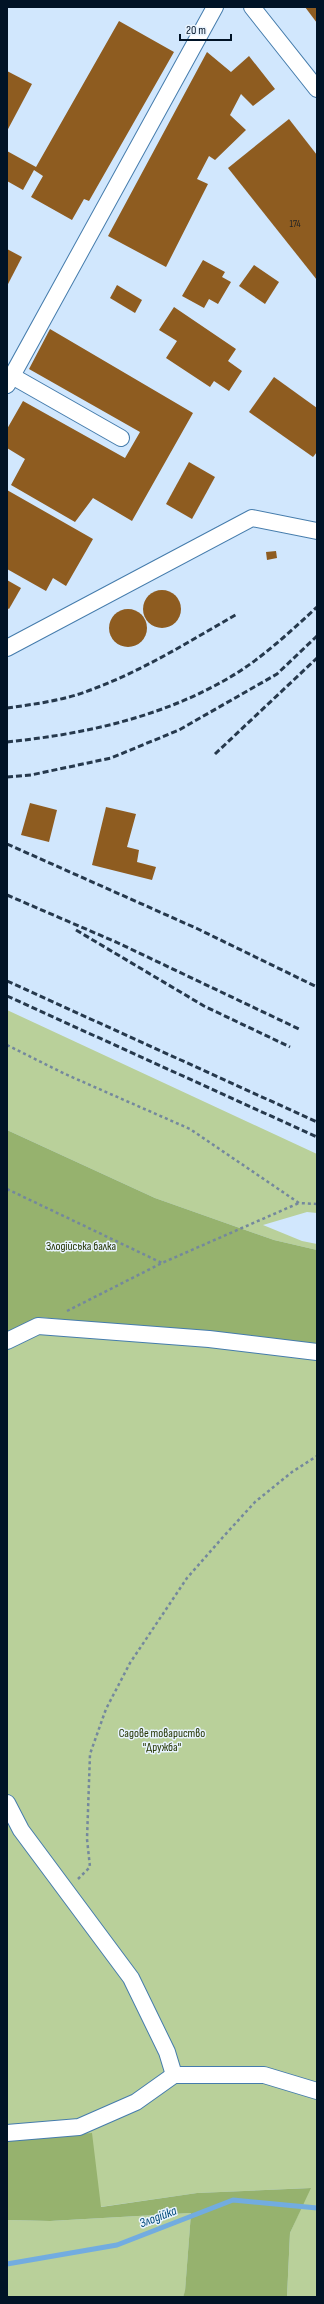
<svg xmlns="http://www.w3.org/2000/svg" width="324" height="2304" font-family="'Sofia Sans Condensed',sans-serif">
	<style>
		.green { fill: #b9d09a }
		.forest { fill: #96b26e }
		.lines { fill: none; stroke-linecap: round; stroke-linejoin: round }
		.stream { stroke: #72ace0; stroke-width: 5 }
		.building { fill: #8e5c20 }
		.minor-casing { stroke: #457cac; stroke-width: 18 }
		.path { stroke: #74889d; stroke-width: 2.5; stroke-dasharray: 3 3; stroke-linecap: butt }
		.minor { stroke: #fff; stroke-width: 16 }
		.rail { stroke: #26394d; stroke-width: 3; stroke-dasharray: 6 3; stroke-linecap: butt }
		.labels { text-anchor: middle; dominant-baseline: central; stroke-width: 3; stroke-linejoin: round; paint-order: stroke }
		.number-label { font-size: 10px; fill: #242524 }
		.park-label { font-size: 12px; fill: #233400; stroke: #e8f3fe }
		.water-label { font-size: 13px; font-style: italic; fill: #014979; stroke: #e8f3fe }
	</style>
	<rect width="100%" height="100%" fill="#d1e7fd"/>
	<g class="green">
		<polygon points="7,1010 317,1154 317,1213 307,1212 263,1225 302,1241 317,1244 317,1250 274,1240 155,1198 7,1130"/>
		<polygon points="39,1317 317,1346 317,2297 287,2297 290,2233 310,2188 197,2193 100,2207 7,2139 7,1333"/>
		<polygon points="191,2213 185,2292 183,2297 7,2297 7,2220 50,2221"/>
	</g>
	<g class="forest">
		<polygon points="7,1130 155,1198 274,1240 317,1250 317,1346 39,1317 7,1333"/>
		<polygon points="92,2133 101,2207 197,2193 311,2188 290,2233 287,2297 183,2297 185,2291 191,2213 50,2221 7,2220 7,2139"/>
	</g>
	<g class="lines">
		<polyline class="stream" points="7,2264 117,2245 233,2200 317,2208"/>
	</g>
	<g class="building">
		<polygon points="305,7 317,7 317,23"/>
		<polygon points="119,21 174,52 89,201 84,199 72,220 31,197 43,176 34,170 23,190 7,181 7,151 36,167"/>
		<polygon points="207,52 231,72 249,56 275,89 253,106 241,94 230,115 246,130 215,160 209,156 197,179 208,184 166,267 108,236"/>
		<polygon points="7,71 32,84 7,131"/>
		<polygon points="289,119 317,155 317,280 228,168"/>
		<polygon points="7,249 22,257 7,286"/>
		<polygon points="203,260 225,272 222,277 231,282 218,304 209,299 204,308 182,296"/>
		<polygon points="254,265 279,282 265,304 239,286"/>
		<polygon points="117,285 142,300 135,313 110,298"/>
		<polygon points="174,307 236,349 228,361 242,371 229,391 214,381 210,387 166,358 177,341 159,330"/>
		<polygon points="50,329 193,413 132,521 93,498 75,522 11,485 25,459 7,448 7,429 23,401 125,458 140,432 29,369"/>
		<polygon points="274,377 317,408 317,452 313,457 249,412"/>
		<polygon points="189,462 215,477 192,519 166,504"/>
		<polygon points="7,490 93,539 66,586 53,578 46,591 7,569"/>
		<polygon points="276,551 277,558 267,560 266,552"/>
		<polygon points="7,580 21,588 9,609 7,608"/>
		<circle cx="162" cy="609" r="19"/>
		<circle cx="128" cy="628" r="19"/>
		<polygon points="30,803 57,810 49,842 21,835"/>
		<polygon points="106,807 136,814 127,847 139,850 137,862 156,867 152,880 92,865"/>
	</g>
	<g class="lines">
		<g class="minor-casing">
			<g id="minor">
				<polyline points="252,7 317,89"/>
				<polyline points="12,376 121,438"/>
				<polyline points="7,385 215,7"/>
				<polyline points="7,648 252,518 317,531"/>
				<polyline points="7,1341 38,1326 209,1339 317,1352"/>
				<polyline points="7,1803 21,1830 131,1978 167,2052 174,2075"/>
				<polyline points="7,2133 79,2127 136,2102 174,2075 264,2075 317,2091"/>
			</g>
		</g>
		<g class="path">
			<polyline points="7,1045 65,1074 190,1129 299,1203 317,1204"/>
			<polyline points="7,1189 162,1263"/>
			<polyline points="67,1311 162,1263 299,1203"/>
			<polyline points="78,1879 90,1867 87,1839 90,1754 106,1709 130,1663 187,1578 223,1537 255,1502 292,1472 317,1456"/>
		</g>
		<use href="#minor" class="minor"/>
		<g class="rail">
			<path d="M7,708c29,-4 59,-8 86,-19 51,-19 97,-48 144,-75"/>
			<path d="M7,742c77,-8 152,-24 220,-63 33,-19 62,-46 90,-72"/>
			<polyline points="215,754 317,658"/>
			<polyline points="7,777 31,775 111,758 179,730 277,674 317,636"/>
			<polyline points="7,844 198,929 317,987"/>
			<polyline points="7,895 116,942 299,1029"/>
			<polyline points="76,930 204,1006 290,1047"/>
			<polyline points="7,981 317,1122"/>
			<polyline points="7,996 317,1137"/>
		</g>
	</g>
	<g class="labels">
		<g class="number-label">
			<text x="295" y="224">174</text>
		</g>
		<g class="park-label">
			<text x="81" y="1246">Злодійська балка</text>
			<text x="162" y="1733">Садове товариство<tspan x="162" dy="14">"Дружба"</tspan></text>
		</g>
		<g class="water-label">
			<text transform="translate(158 2217) rotate(-21)">Злодійка</text>
		</g>
	</g>
	<rect width="324" height="2304" fill="none" stroke="#001326" stroke-width="16"/>
	<path d="M180 34v6h51v-6" fill="none" stroke="#001326" stroke-width="2"/>
	<text x="186" y="34" font-size="12" fill="#001326" stroke="#e8f3fe" stroke-width="3" paint-order="stroke">20 m</text>
</svg>
